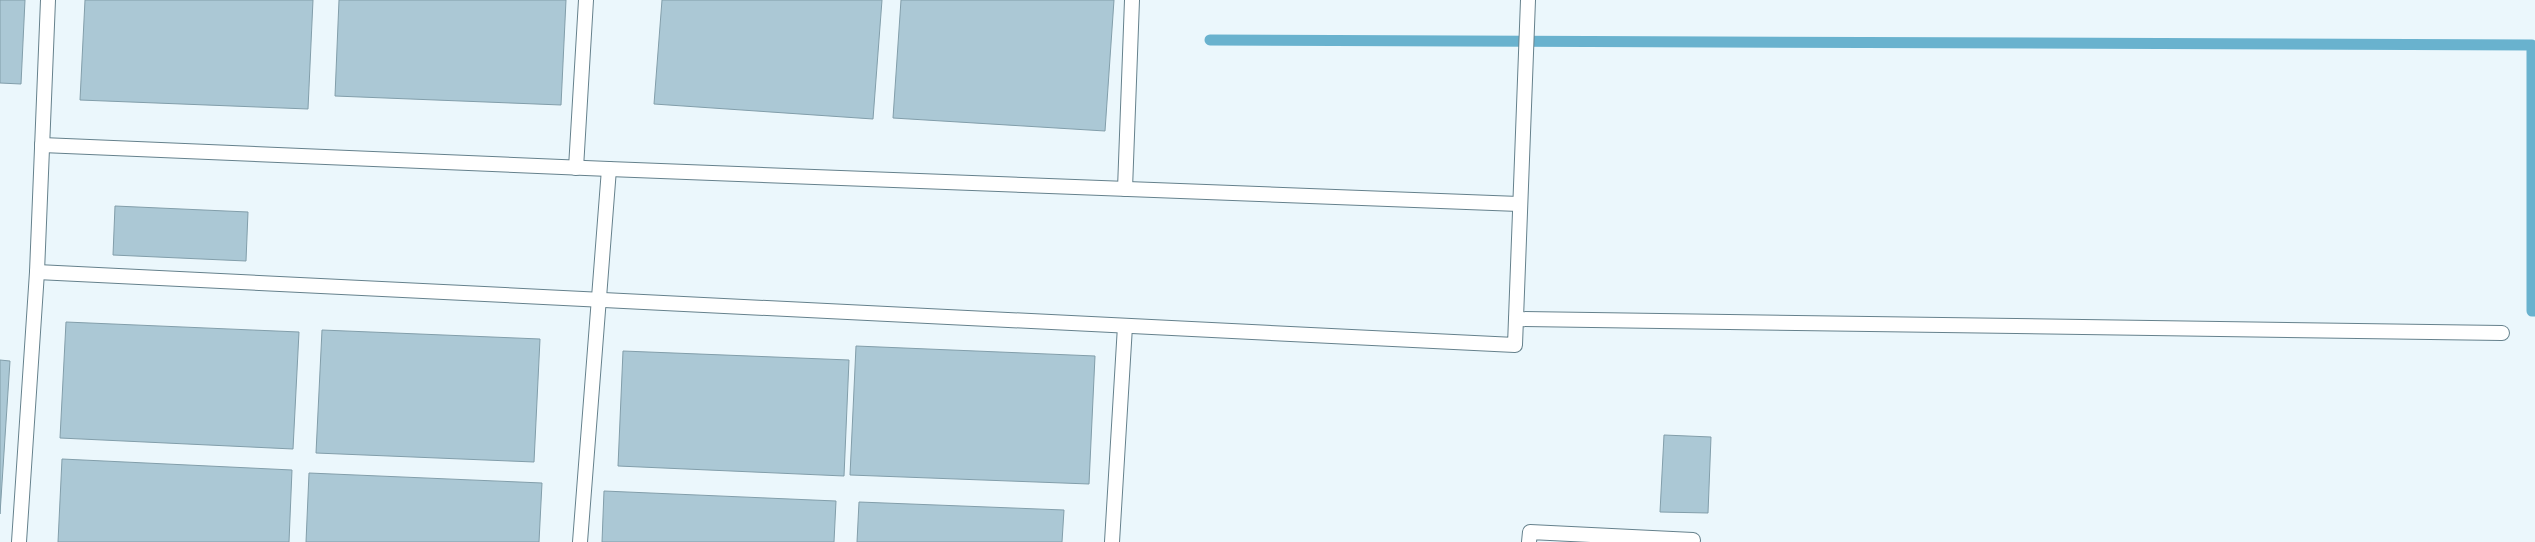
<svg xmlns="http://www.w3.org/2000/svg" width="2535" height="542" font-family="'Nunito Sans',sans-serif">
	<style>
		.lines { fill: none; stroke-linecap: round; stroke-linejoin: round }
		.stream { stroke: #69b2ce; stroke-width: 11 }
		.building { fill: #abc8d5; stroke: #829eaa }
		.lane-casing { stroke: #65818c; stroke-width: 16 }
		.lane { stroke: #fff; stroke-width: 14 }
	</style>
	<rect width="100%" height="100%" fill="#ebf7fc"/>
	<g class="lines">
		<polyline class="stream" points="1210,40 2532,45 2532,311 2535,311"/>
	</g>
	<g class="building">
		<polygon points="0,0 25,0 21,84 0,83"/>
		<polygon points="85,0 313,0 308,109 80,100"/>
		<polygon points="339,0 566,0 561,105 335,96"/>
		<polygon points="662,0 882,0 873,119 654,104"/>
		<polygon points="901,0 1114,0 1105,131 893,118"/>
		<polygon points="115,206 248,212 246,261 113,255"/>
		<polygon points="66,322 299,332 293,449 60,438"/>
		<polygon points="322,330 540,339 534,462 316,453"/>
		<polygon points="856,346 1095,356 1089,484 850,475"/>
		<polygon points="623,351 849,360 844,476 618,466"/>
		<polygon points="0,360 10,361 0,514"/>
		<polygon points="1664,435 1711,437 1708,513 1660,512"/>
		<polygon points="62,459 292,470 289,542 58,542"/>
		<polygon points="309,473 542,483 539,542 306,542"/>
		<polygon points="604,491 836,501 834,542 602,542"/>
		<polygon points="859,502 1064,510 1062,542 857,542"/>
	</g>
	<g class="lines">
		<g class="lane-casing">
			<g id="lane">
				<polyline points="42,145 609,169 1519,204"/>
				<polyline points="576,168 586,0"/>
				<polyline points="1125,189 1132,0"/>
				<polyline points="37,272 1515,345 1528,0"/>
				<polyline points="1516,319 2502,333"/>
				<polyline points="19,542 37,272 48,0"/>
				<polyline points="580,542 609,169"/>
				<polyline points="1112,542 1125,326"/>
				<polyline points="1529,542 1530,532 1693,540"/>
			</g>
		</g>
		<use href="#lane" class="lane"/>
	</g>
</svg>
